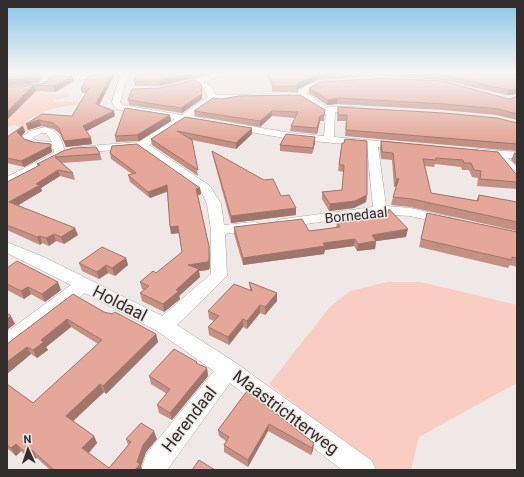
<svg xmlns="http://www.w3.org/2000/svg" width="524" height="477" font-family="Roboto,sans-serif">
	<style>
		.green { fill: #facdc2 }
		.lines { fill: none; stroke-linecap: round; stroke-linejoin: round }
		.minor-casing { stroke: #aea6a4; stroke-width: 1 }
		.minor { fill: #fff; fill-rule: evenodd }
		.wall { fill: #c49084 }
		.shaded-wall { fill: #a0756b }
		.building { fill: #e4a799; stroke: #a0756b }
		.labels { text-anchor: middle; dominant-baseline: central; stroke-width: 3; stroke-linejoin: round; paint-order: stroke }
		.street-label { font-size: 14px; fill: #312e2d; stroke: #f0e8e6 }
		.near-street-label { font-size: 17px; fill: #312e2d; stroke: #f0e8e6 }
	</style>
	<rect width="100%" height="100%" fill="#f0e8e6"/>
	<g class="green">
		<path d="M37,89l4,5h30l-3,3 -14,3 -1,2 40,-1c-12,7 -18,3 -31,6 -13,2 -25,7 -36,14l8,5 -9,5 -9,-6 -9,1v-15z"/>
		<polygon points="387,282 421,282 517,305 517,383 419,437 411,470 378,470 269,384 330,307 350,291"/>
	</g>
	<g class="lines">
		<g class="minor-casing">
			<g id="minor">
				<polygon points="101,73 120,73 92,79 46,81 42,79 46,77"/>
				<polygon points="121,73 128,73 120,102 122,105 182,115 208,97 204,88 189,82 193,79 210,76 207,73 217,73 221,76 203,82 210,85 216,95 250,95 254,97 250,99 215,100 192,116 205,119 207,121 205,123 185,121 149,145 210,186 221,204 224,225 254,222 259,223 261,226 259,229 225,234 227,276 177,325 236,363 372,461 376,470 342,470 230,383 167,470 141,470 147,453 214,371 157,331 85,293 14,349 7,351 7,332 71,285 7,253 7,242 46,258 162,316 211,274 211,230 207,204 201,191 139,148 77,153 72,150 77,147 139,142 175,119 116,109 112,102"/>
				<polygon points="338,80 342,82 341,84 319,86 306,93 327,107 357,107 361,110 357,113 335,112 334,137 400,143 405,146 400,149 378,147 386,206 410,208 451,217 453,220 451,223 446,224 410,216 380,214 283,227 278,226 276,223 278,220 283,219 373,207 367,146 291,139 232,129 227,126 232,123 291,133 324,136 326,114 300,97 292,97 288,95 292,93 298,93 299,90 314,82"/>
				<path d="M45,127c14,4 18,14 20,27l-1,2 -57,30v-9l47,-24v-4l-25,-4 -8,-7 9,-7zM41,133h5l6,9 -14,-1 -6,-3z"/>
				<polygon points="478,149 517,152 517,158 508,158 517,168 517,180 513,179 496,157 474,154 473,152"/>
			</g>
		</g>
		<use href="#minor" class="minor"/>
	</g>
	<g class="wall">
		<polygon points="265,73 517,74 517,94 507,95 441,80 382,76 317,80 298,89 297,92 272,92 272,87"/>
		<polygon points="205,75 160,86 135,86 134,81"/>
		<polygon points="114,76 99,106 115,116 86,131 92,144 66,147 60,134 54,129 41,126 28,130 42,114 72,116 86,93 82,93 81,89"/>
		<polygon points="74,81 55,92 36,91 7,87"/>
		<polygon points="201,84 202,99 182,113 129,105 128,100 160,88"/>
		<polygon points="309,88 509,99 517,96 517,120 496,115 443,110 337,104 327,105 309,93"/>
		<polygon points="221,99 325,110 324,121 320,121 317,134 290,131 291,126 295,118 272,116 260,127 195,116 194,111"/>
		<polygon points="338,107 517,123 517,151 345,136 346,121 337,121"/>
		<polygon points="170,115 171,121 139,141 116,142 115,136"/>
		<polygon points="185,117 252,128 252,134 236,149 192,140 198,176 152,145 151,139"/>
		<polygon points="23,126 25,132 21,136 24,139 52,150 52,152 24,167 7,163 7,137"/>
		<polygon points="315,137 315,143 312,154 280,151 280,145"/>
		<polygon points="381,141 498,152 515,173 517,174 517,189 477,186 478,178 472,177 469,170 462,170 461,167 435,164 434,167 425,166 431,193 476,201 479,195 517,202 517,231 410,207 391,205 393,197 397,186 394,187 392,160 381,159 380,148"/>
		<polygon points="342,143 367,195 366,202 354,208 329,211 322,199 322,192 342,190 344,172 338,171"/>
		<polygon points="63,151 100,154 102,160 62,163 73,173 75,180 60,176 41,188 42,191 18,205 78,235 64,244 56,241 49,246 42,243 40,245 7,230 7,182 38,166 37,164"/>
		<polygon points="212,151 281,196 296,215 231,223 213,157"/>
		<polygon points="110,153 200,188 201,194 198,195 209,246 210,268 208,270 199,271 200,277 179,296 180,299 164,312 142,301 140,293 144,290 142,289 140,282 156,273 182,252 179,233 171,234 167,192 150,198 130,182 128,175 132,174 111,159"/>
		<polygon points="514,153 517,153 517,166 511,160"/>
		<polygon points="427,213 517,232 517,267 510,265 508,268 419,247"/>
		<polygon points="337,222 406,237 376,241 375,249 357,251 354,246 325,250 324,254 243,265 234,234 234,227 309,231 336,228"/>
		<polygon points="126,258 128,265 115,276 108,273 99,279 82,271 79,263"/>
		<polygon points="7,268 61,290 45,302 31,294 24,299 7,290"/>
		<polygon points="249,282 277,293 277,301 265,315 260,313 247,329 243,327 229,345 209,335 208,327 214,321 209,319 208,311 250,290"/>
		<polygon points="73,294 104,312 156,334 158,342 106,394 104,392 73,421 94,436 97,443 89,453 109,468 128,445 126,439 157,439 146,452 141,466 142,470 50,470 37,458 30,460 21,451 16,456 7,448 7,384 33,403 98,344 71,327 46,347 48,350 37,358 31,354 7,374 7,344"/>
		<polygon points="197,364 207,368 208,376 172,420 159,413 157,405 167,394 151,384 149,376"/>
		<polygon points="247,391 314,443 313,450 311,455 268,431 248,467 224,452 224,445 226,441 219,436 218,430"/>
	</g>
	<g class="shaded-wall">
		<polygon points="39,73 42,73 39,83 7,86 7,80"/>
		<polygon points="51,73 86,73 52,75"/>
		<polygon points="112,73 113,73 114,76 97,109 96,104"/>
		<polygon points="192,73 205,73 205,75 160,86 159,81"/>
		<polygon points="72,76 74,81 55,92 54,86"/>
		<polygon points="317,76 317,80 298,89 297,92 297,86 299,83"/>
		<polygon points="34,85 36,91 7,120 7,112"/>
		<polygon points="517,89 517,94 507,95 509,90"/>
		<polygon points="202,94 202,99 182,113 181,108"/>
		<polygon points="338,98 337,104 327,105 328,100"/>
		<polygon points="114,111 115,116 85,132 83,126"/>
		<polygon points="272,111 272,116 260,127 260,121"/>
		<polygon points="170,115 171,121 139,141 137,135"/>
		<polygon points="320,116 320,121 317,134 317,128"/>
		<polygon points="39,120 41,126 28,130 26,124"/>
		<polygon points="23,126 25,132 20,138 17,132"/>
		<polygon points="252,128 252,134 236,149 236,143"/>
		<polygon points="315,137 315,143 312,154 313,148"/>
		<polygon points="91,138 92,144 66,147 64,141"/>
		<polygon points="51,144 52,152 24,167 21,161"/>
		<polygon points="58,170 60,176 41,188 42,191 12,209 9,202 36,184"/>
		<polygon points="399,178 398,185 394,187 396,180"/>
		<polygon points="167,185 168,191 150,198 148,192"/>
		<polygon points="200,188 201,194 197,196 196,189"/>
		<polygon points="367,195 366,202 354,208 329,211 330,204"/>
		<polygon points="296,208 296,215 231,223 231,216"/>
		<polygon points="178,226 180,233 171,234 170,227"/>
		<polygon points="75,228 78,235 64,244 61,237"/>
		<polygon points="408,229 406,237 370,242 372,235"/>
		<polygon points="54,234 56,241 49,246 46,238"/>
		<polygon points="40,236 42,243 40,245 37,237"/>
		<polygon points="355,239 354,246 325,250 324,254 243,265 243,258 323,243"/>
		<polygon points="376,241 375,249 357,251 358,244"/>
		<polygon points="209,246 210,268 208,270 199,271 200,277 179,296 180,299 164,312 163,304 176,290 188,265"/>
		<polygon points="126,258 128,265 115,276 112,268"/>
		<polygon points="106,265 108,273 99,279 97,272"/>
		<polygon points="58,282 61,290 45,302 42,294"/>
		<polygon points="28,287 31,294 24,299 21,291"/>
		<polygon points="277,293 277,301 265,315 265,307"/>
		<polygon points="260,305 260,313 247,329 247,321"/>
		<polygon points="11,316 15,324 7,330 7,319"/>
		<polygon points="67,319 71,327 46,347 48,350 37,358 33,350 41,340"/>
		<polygon points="243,319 243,327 229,345 228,337"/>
		<polygon points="156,334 158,342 106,394 103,386"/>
		<polygon points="27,347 31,354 7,374 7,362"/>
		<polygon points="207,368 208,376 172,420 170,413"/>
		<polygon points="100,384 104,392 70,424 66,416"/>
		<polygon points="269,424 268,431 248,467 248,460"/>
		<polygon points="154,431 157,439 146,452 141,466 142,470 135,470 137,462 143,445"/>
		<polygon points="94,436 97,443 86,456 82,448"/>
		<polygon points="314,443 313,450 311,455 312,448"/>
		<polygon points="16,444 21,451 16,456 11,448"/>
		<polygon points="32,450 37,458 30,460 25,452"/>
	</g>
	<g class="building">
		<polygon points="7,73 39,73 37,77 7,80"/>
		<polygon points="102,73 112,73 96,104 114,111 83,126 91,138 64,141 59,128 53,123 39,120 26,124 42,114 72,116 89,88 81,89 88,76"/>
		<polygon points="137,73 192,73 159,81 134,81"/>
		<polygon points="268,73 353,73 317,76 299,83 297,86 272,87 275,86"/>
		<polygon points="419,73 517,74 517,89 509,90 442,75"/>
		<polygon points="72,76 54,86 34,85 7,112 7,87 40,84 47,82 49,77"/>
		<polygon points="383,78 442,81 509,99 517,96 517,114 498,109 445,104 338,98 328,100 309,88 320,82"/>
		<polygon points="194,80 201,84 202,94 181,108 128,100 132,89 160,88"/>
		<polygon points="300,95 325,110 324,115 320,116 317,128 291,126 298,112 272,111 260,121 194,111 213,98 221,99 239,96"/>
		<polygon points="338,107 444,113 497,118 517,123 517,144 346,130 347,115 338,115"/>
		<polygon points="125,108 170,115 137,135 115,136"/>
		<polygon points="185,117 252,128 236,143 177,131 192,140 198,170 151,139"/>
		<polygon points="23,126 17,132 24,139 33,142 51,144 51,146 21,161 7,158 7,137"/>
		<polygon points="286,134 315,137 313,148 280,145"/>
		<polygon points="345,139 367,141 367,195 355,201 330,204 322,192 342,190 344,165 339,165 342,143 344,143"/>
		<polygon points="381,141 498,152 515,173 517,174 517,182 480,179 481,171 474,170 471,163 464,163 463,160 436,158 436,160 423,159 431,193 478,201 479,195 517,202 517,222 412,199 393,197 399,178 396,180 393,153 382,152"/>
		<polygon points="137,144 200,188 196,189 209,246 209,261 207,262 188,265 199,269 176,290 179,291 163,304 140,293 149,286 140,282 153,271 156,273 182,252 178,226 170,227 167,185 148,192 128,175 136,173 110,153 112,146"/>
		<polygon points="96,147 100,154 55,157 73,173 58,170 36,184 40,185 9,202 75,228 61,237 54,234 46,238 40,236 37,237 7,225 7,182 40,165 37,164 63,151 73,148"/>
		<polygon points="212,151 264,180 273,179 281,196 289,195 296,208 231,216"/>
		<polygon points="514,153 517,153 517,156"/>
		<polygon points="389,209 408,229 372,235 376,241 358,244 355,239 323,243 325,246 243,258 234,227 302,219 309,231 340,227 337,222 387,215"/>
		<polygon points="427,213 517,232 517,258 512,257 512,260 421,239"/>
		<polygon points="102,247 126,258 112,268 106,265 97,272 79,263"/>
		<polygon points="17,261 58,282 42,294 28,287 21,291 7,284 7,268"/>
		<polygon points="249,282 277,293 265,307 260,305 247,321 243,319 228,337 208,327 219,316 208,311 234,284 252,291"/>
		<polygon points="73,294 104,312 112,314 115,312 156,334 103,386 100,384 66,416 94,436 82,448 109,468 131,442 126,439 141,423 154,431 143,445 137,462 140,464 135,470 54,470 32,450 25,452 16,444 11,448 7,445 7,384 33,403 102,340 67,319 41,340 44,342 33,350 27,347 7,362 7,344"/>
		<polygon points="7,313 11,316 7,319"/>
		<polygon points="174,349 197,362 196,363 207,368 170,413 157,405 170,389 149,376"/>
		<polygon points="247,391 314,443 312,448 269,424 248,460 224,445 229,437 218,430"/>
		<polygon points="199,460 215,470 192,470"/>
	</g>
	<linearGradient id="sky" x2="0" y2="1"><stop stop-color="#85c4e4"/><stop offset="0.52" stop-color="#f8f5f4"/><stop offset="1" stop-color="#f8f5f4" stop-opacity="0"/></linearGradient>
	<rect width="524" height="140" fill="url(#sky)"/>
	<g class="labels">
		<g class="street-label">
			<text transform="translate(356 215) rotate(-6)">Bornedaal</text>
		</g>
		<g class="near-street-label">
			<text transform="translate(120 303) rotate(27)">Holdaal</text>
			<text transform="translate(286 412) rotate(37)">Maastrichterweg</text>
			<text transform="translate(189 419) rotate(-52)">Herendaal</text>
		</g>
	</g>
	<rect width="524" height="477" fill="none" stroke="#312e2d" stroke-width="16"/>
	<g transform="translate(28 449) rotate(357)" stroke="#f0e8e6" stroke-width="3" paint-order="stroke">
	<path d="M0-3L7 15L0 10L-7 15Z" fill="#312e2d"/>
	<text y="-6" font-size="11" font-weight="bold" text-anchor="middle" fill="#312e2d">N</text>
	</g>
</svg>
